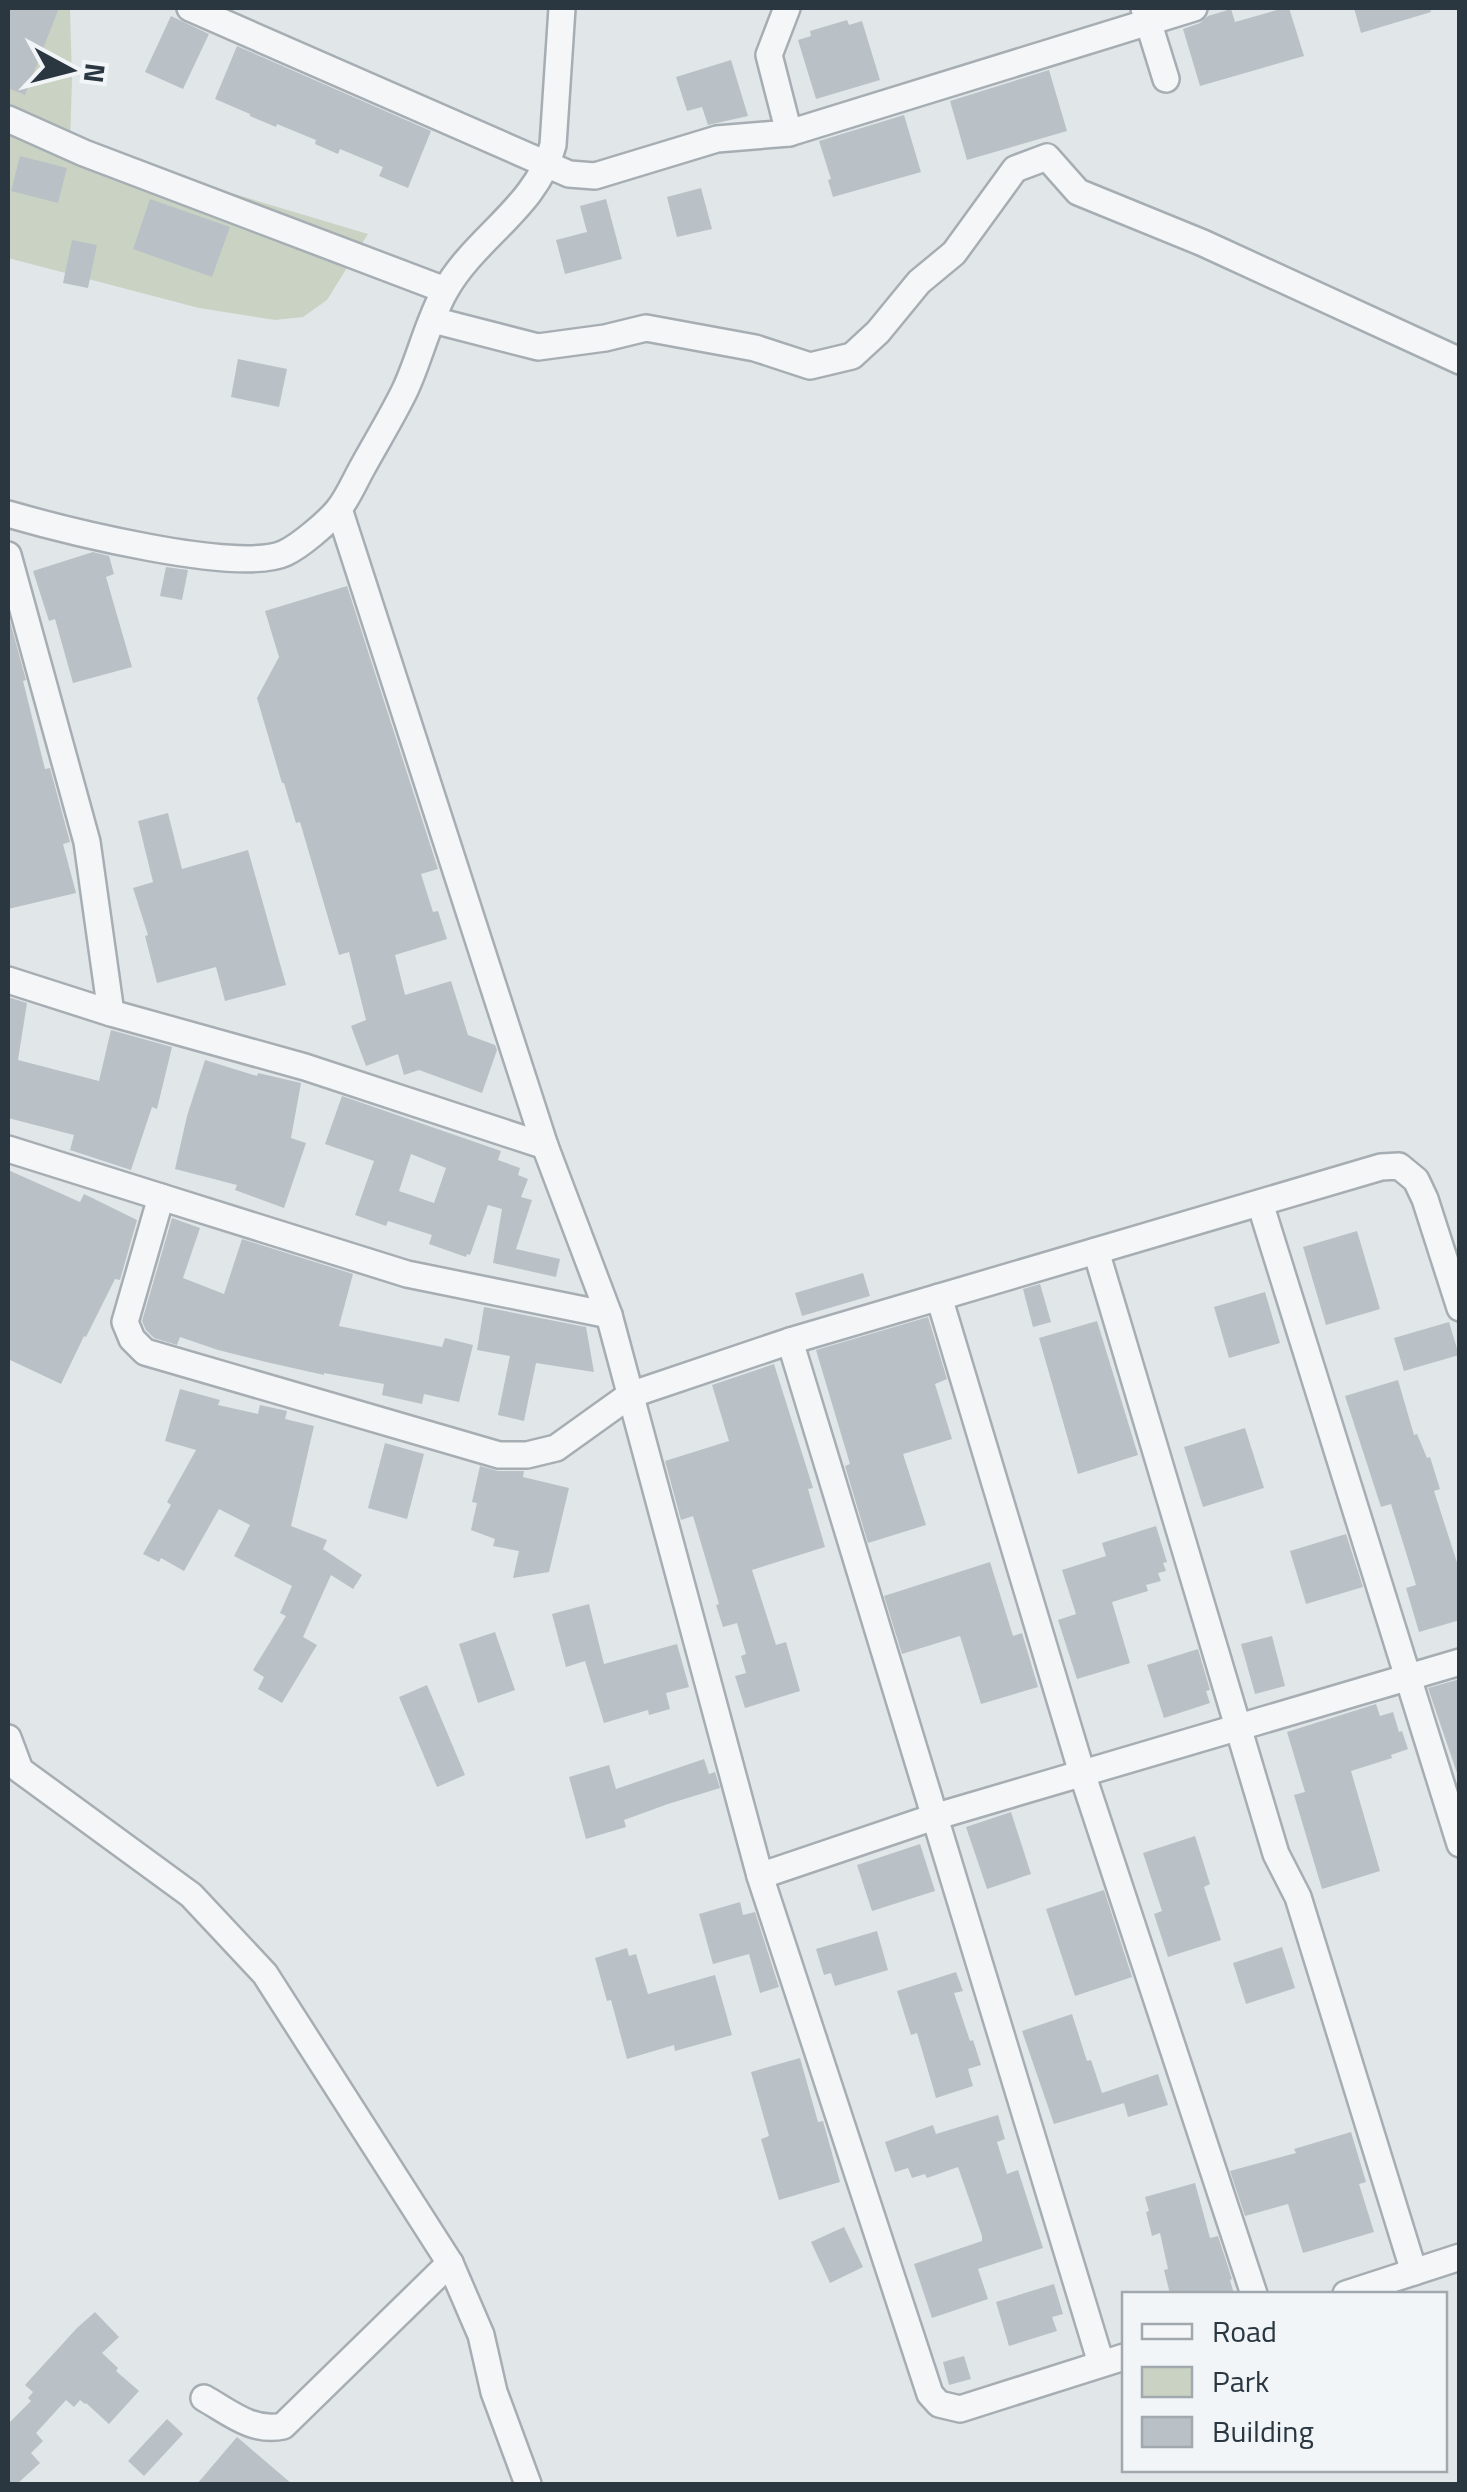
<svg xmlns="http://www.w3.org/2000/svg" width="1467" height="2492" font-family="'Titillium Web',sans-serif">
	<style>
		.green { fill: #cad3c3 }
		.building { fill: #b9c1c6; fill-rule: evenodd }
		.lines { fill: none; stroke-linecap: round; stroke-linejoin: round }
		.minor-casing { stroke: #a6aeb3; stroke-width: 30 }
		.minor { stroke: #f4f6f8; stroke-width: 25 }
	</style>
	<rect width="100%" height="100%" fill="#e1e6e9"/>
	<polygon class="green" points="8,8 70,9 72,79 70,145 368,234 327,300 303,317 275,320 199,308 8,258"/>
	<g class="building">
		<polygon points="8,8 59,8 25,95 8,88"/>
		<polygon points="1284,8 1289,8 1304,56 1200,86 1183,29 1200,23 1208,16 1231,9 1235,22"/>
		<polygon points="1354,8 1430,8 1431,12 1361,33"/>
		<polygon points="171,16 209,34 183,89 145,72"/>
		<polygon points="847,20 849,25 862,21 880,80 816,99 798,40 811,36 810,31"/>
		<polygon points="237,46 431,131 408,188 379,176 383,167 340,149 338,154 315,144 316,140 277,124 276,127 250,116 250,114 215,99"/>
		<polygon points="731,60 748,116 708,125 702,107 687,111 676,77"/>
		<polygon points="1049,70 1067,131 967,160 950,101"/>
		<polygon points="904,115 921,172 833,197 828,180 831,179 819,141"/>
		<polygon points="20,156 67,168 58,203 11,191"/>
		<polygon points="701,188 712,229 677,237 667,197"/>
		<polygon points="150,199 230,227 212,277 133,249"/>
		<polygon points="606,199 622,259 565,274 556,240 587,232 580,206"/>
		<polygon points="72,240 97,245 88,288 63,283"/>
		<polygon points="238,359 287,369 279,407 231,397"/>
		<polygon points="93,552 109,556 114,574 106,577 132,667 73,683 55,619 49,621 33,571"/>
		<polygon points="166,567 188,570 182,600 160,596"/>
		<polygon points="347,586 438,869 421,874 433,912 438,911 447,939 395,955 405,995 451,981 468,1035 495,1045 497,1050 482,1093 419,1070 404,1075 398,1054 366,1066 351,1026 366,1020 349,952 339,955 300,822 296,823 284,783 282,783 257,698 279,657 265,611"/>
		<polygon points="8,614 26,680 23,681 45,769 50,768 70,842 63,844 76,893 8,909"/>
		<polygon points="168,813 182,869 248,850 286,985 225,1001 216,967 157,983 145,936 148,935 133,888 153,882 138,821"/>
		<polygon points="8,997 27,1003 18,1060 99,1081 111,1030 172,1047 157,1109 152,1107 131,1170 70,1150 74,1135 8,1118"/>
		<polygon points="205,1060 257,1076 258,1073 301,1083 291,1138 306,1143 284,1208 235,1190 237,1185 175,1169 187,1116"/>
		<path d="M342,1096l159,55 -3,9 22,8 -2,7 10,4 -7,18 11,3 -16,49 44,10 -4,18 -63,-14 9,-54 -14,-4 -18,50 -3,-1 -1,3 -37,-13 3,-9 -44,-14 -2,5 -31,-11 19,-54 -49,-17zM411,1154l35,14 -12,35 -35,-12z"/>
		<polygon points="8,1170 80,1202 84,1194 137,1220 120,1280 115,1279 86,1337 84,1336 61,1384 8,1359"/>
		<polygon points="172,1218 200,1228 183,1278 224,1294 242,1239 353,1274 339,1326 442,1347 445,1338 473,1345 459,1402 424,1394 422,1404 382,1395 384,1384 324,1373 324,1375 266,1362 218,1350 180,1337 177,1345 154,1338 146,1330 142,1321"/>
		<polygon points="1357,1231 1380,1309 1326,1325 1303,1247"/>
		<polygon points="863,1273 870,1296 802,1316 795,1293"/>
		<polygon points="1040,1284 1051,1322 1033,1327 1023,1289"/>
		<polygon points="1265,1292 1280,1343 1229,1358 1214,1307"/>
		<polygon points="484,1307 586,1327 594,1372 536,1363 524,1421 498,1415 510,1356 477,1350"/>
		<polygon points="928,1317 947,1379 935,1384 952,1439 903,1454 926,1525 868,1543 845,1466 850,1464 816,1350"/>
		<polygon points="1097,1321 1138,1455 1078,1474 1039,1338"/>
		<polygon points="1449,1322 1459,1355 1404,1371 1394,1338"/>
		<polygon points="774,1364 813,1488 808,1489 825,1547 752,1570 776,1645 786,1642 800,1691 745,1708 735,1676 746,1673 741,1656 746,1654 737,1623 723,1627 716,1605 719,1604 693,1516 681,1520 665,1461 729,1441 712,1385"/>
		<polygon points="1398,1380 1414,1435 1417,1434 1427,1458 1430,1457 1440,1489 1434,1491 1460,1572 1460,1620 1419,1632 1406,1588 1416,1585 1391,1504 1381,1507 1345,1396"/>
		<polygon points="180,1389 220,1400 218,1405 258,1414 260,1405 287,1411 285,1419 314,1426 291,1526 327,1540 323,1549 362,1575 353,1589 331,1575 303,1637 317,1645 282,1703 258,1689 264,1677 253,1670 286,1616 280,1613 292,1586 234,1556 250,1525 219,1509 184,1571 161,1558 159,1562 143,1554 171,1505 167,1502 196,1450 165,1441"/>
		<polygon points="1245,1428 1264,1488 1203,1507 1184,1447"/>
		<polygon points="385,1443 424,1454 407,1519 368,1508"/>
		<polygon points="480,1466 498,1471 524,1471 523,1477 569,1488 549,1572 513,1578 519,1551 493,1546 495,1539 471,1530 477,1503 472,1502"/>
		<polygon points="1156,1526 1167,1562 1163,1563 1166,1571 1158,1573 1161,1581 1146,1585 1148,1591 1112,1602 1130,1663 1077,1679 1058,1620 1076,1614 1062,1570 1106,1556 1102,1543"/>
		<polygon points="1346,1534 1363,1587 1306,1604 1290,1551"/>
		<polygon points="990,1562 1013,1636 1022,1633 1038,1687 981,1704 960,1636 902,1654 884,1596"/>
		<polygon points="589,1604 604,1664 677,1644 689,1687 666,1693 670,1709 649,1715 648,1710 604,1723 585,1661 566,1667 552,1614"/>
		<polygon points="495,1632 515,1690 478,1703 459,1644"/>
		<polygon points="1272,1636 1285,1686 1255,1694 1241,1644"/>
		<polygon points="1198,1649 1210,1690 1206,1691 1210,1703 1164,1718 1147,1665"/>
		<polygon points="1460,1679 1460,1773 1457,1773 1428,1688"/>
		<polygon points="427,1685 465,1775 437,1787 399,1697"/>
		<polygon points="1376,1704 1380,1716 1393,1712 1399,1732 1402,1731 1408,1749 1391,1755 1392,1758 1351,1771 1380,1871 1322,1889 1294,1795 1305,1792 1287,1732"/>
		<polygon points="704,1759 709,1774 715,1772 720,1788 668,1804 624,1820 626,1827 586,1839 569,1777 609,1765 616,1789"/>
		<polygon points="1011,1812 1031,1874 987,1889 966,1827"/>
		<polygon points="1195,1836 1210,1884 1204,1887 1221,1940 1168,1957 1154,1914 1162,1911 1143,1853"/>
		<polygon points="920,1844 935,1891 872,1911 857,1865"/>
		<polygon points="1104,1890 1132,1977 1075,1996 1046,1909"/>
		<polygon points="740,1902 743,1915 755,1912 779,1987 760,1993 749,1954 713,1964 699,1914"/>
		<polygon points="877,1931 888,1970 835,1986 831,1973 824,1975 816,1949"/>
		<polygon points="1282,1947 1295,1988 1246,2004 1233,1963"/>
		<polygon points="627,1948 629,1956 636,1954 648,1994 715,1975 732,2035 675,2051 674,2045 627,2059 611,2000 607,2001 595,1958"/>
		<polygon points="956,1972 963,1991 954,1993 970,2041 973,2040 981,2065 968,2069 973,2086 936,2098 917,2033 911,2035 897,1991"/>
		<polygon points="1072,2014 1087,2061 1091,2060 1102,2093 1158,2074 1168,2105 1128,2117 1124,2103 1054,2124 1022,2031"/>
		<polygon points="800,2058 818,2122 823,2121 840,2182 779,2200 761,2139 769,2136 751,2072"/>
		<polygon points="998,2115 1005,2139 997,2142 1007,2174 1018,2170 1043,2248 978,2269 988,2299 932,2318 914,2264 982,2241 982,2236 958,2167 927,2178 925,2174 912,2178 908,2168 895,2172 885,2142 933,2125 936,2134"/>
		<polygon points="1351,2132 1366,2182 1359,2184 1374,2232 1303,2253 1288,2204 1245,2216 1230,2171 1296,2153 1294,2149"/>
		<polygon points="1195,2183 1210,2238 1218,2236 1232,2279 1230,2280 1234,2294 1170,2294 1164,2270 1168,2269 1160,2233 1152,2236 1146,2212 1149,2211 1145,2197"/>
		<polygon points="844,2227 863,2267 830,2283 811,2242"/>
		<polygon points="1054,2284 1063,2314 1052,2317 1057,2331 1009,2346 996,2302"/>
		<polygon points="95,2312 119,2337 102,2353 118,2368 116,2371 139,2391 109,2424 86,2403 85,2404 80,2400 74,2407 66,2400 36,2433 43,2441 31,2453 40,2463 17,2484 8,2484 8,2424 31,2401 28,2398 33,2392 25,2385 77,2328"/>
		<polygon points="964,2356 971,2379 949,2385 943,2362"/>
		<polygon points="167,2419 183,2434 144,2476 128,2461"/>
		<polygon points="237,2437 292,2484 197,2484"/>
	</g>
	<g class="lines">
		<g class="minor-casing">
			<g id="minor">
				<polyline points="190,8 569,174 595,176 717,139 789,133 1194,8"/>
				<polyline points="787,8 769,55 789,133"/>
				<polyline points="1144,8 1166,79"/>
				<polyline points="8,119 84,153 445,290"/>
				<polyline points="433,320 538,347 605,338 646,328 755,348 810,366 852,356 878,332 919,282 954,253 1015,169 1047,157 1078,192 1203,243 1460,361"/>
				<polyline points="339,509 545,1146 609,1315 760,1876 930,2394 939,2404 960,2409 1124,2357"/>
				<path d="M8,514c52,15 231,61 277,39 15,-7 42,-30 53,-43 9,-11 16,-27 23,-40 14,-26 31,-53 44,-80 15,-32 23,-69 40,-99 30,-54 92,-84 108,-146l9,-137"/>
				<polyline points="8,555 87,842 111,1013"/>
				<polyline points="8,980 111,1013 305,1067 545,1146"/>
				<polyline points="8,1149 161,1197 125,1322 132,1339 145,1352 499,1455 527,1455 556,1448 630,1395 790,1341 1381,1167 1399,1166 1416,1180 1425,1199 1460,1308"/>
				<polyline points="161,1197 407,1274 609,1315"/>
				<polyline points="1260,1203 1460,1844"/>
				<polyline points="1096,1251 1276,1854 1298,1897 1414,2272"/>
				<polyline points="939,1297 1082,1773 1254,2294"/>
				<polyline points="790,1341 1101,2363"/>
				<polyline points="8,1738 20,1770 191,1895 265,1974 450,2263 481,2335 494,2392 528,2484"/>
				<polyline points="760,1876 934,1817 1460,1662"/>
				<polyline points="1346,2294 1460,2257"/>
				<path d="M204,2398c25,14 49,35 79,28l167,-163"/>
			</g>
		</g>
		<use href="#minor" class="minor"/>
	</g>
	<rect width="1467" height="2492" fill="none" stroke="#2a3741" stroke-width="20"/>
	<rect x="1122" y="2292" width="325" height="180" fill="#f1f5f7" stroke="#a1a9ae" stroke-width="2.5"/>
	<rect x="1142" y="2324" width="50" height="15" fill="#f4f6f8" stroke="#a1a9ae" stroke-width="2.5"/>
	<text x="1212" y="2342" font-size="30" fill="#2a3741">Road</text>
	<rect x="1142" y="2367" width="50" height="30" fill="#cad3c3" stroke="#a1a9ae" stroke-width="2.5"/>
	<text x="1212" y="2392" font-size="30" fill="#2a3741">Park</text>
	<rect x="1142" y="2417" width="50" height="30" fill="#b9c1c6" stroke="#a1a9ae" stroke-width="2.5"/>
	<text x="1212" y="2442" font-size="30" fill="#2a3741">Building</text>
	<g transform="translate(70 70) rotate(97)" stroke="#f1f5f7" stroke-width="8" paint-order="stroke">
	<path d="M0-8L18 38L0 25L-18 38Z" fill="#2a3741"/>
	<text y="-15" font-size="28" font-weight="bold" text-anchor="middle" fill="#2a3741">N</text>
	</g>
</svg>
